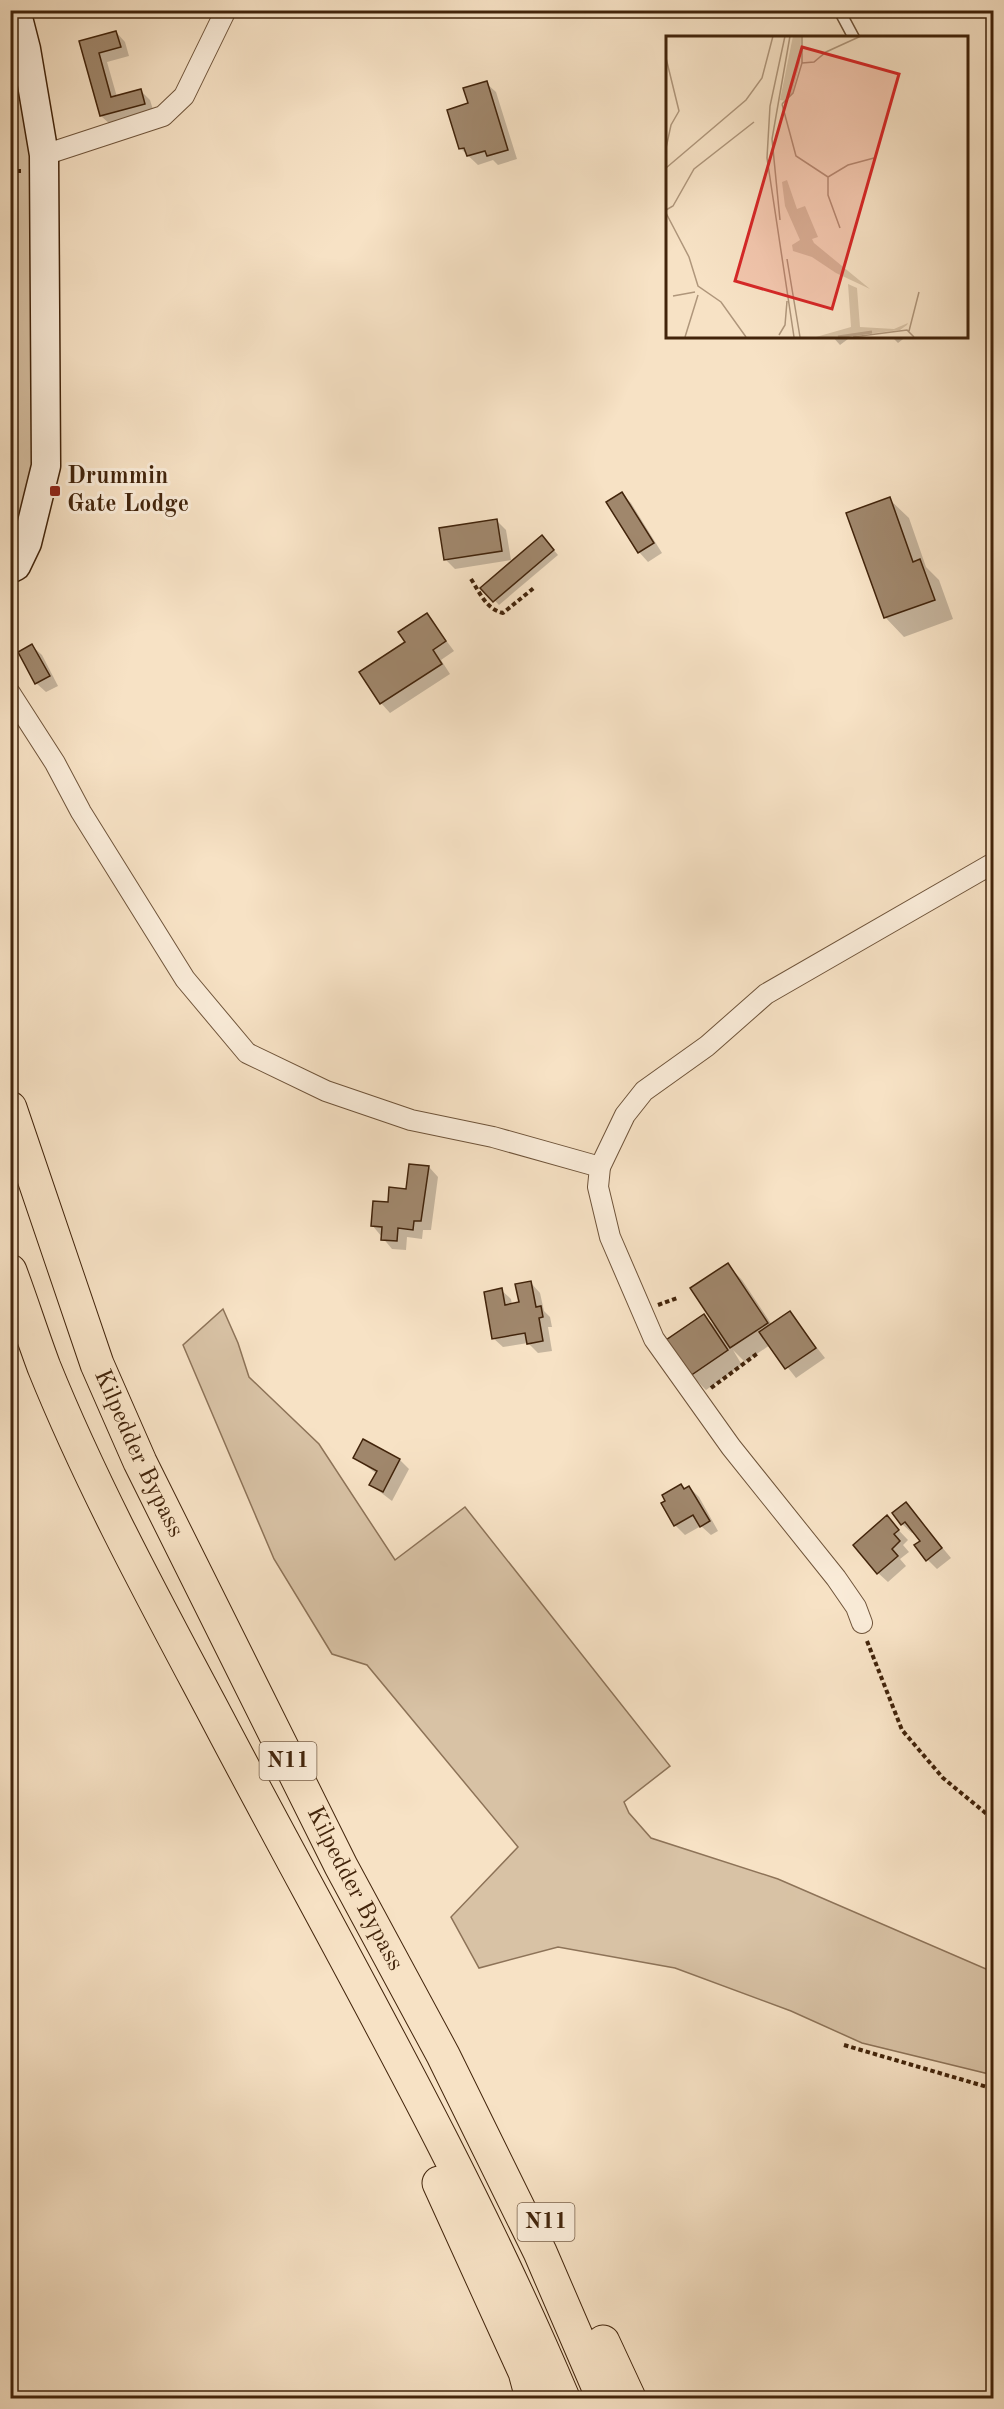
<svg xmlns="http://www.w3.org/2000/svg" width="1004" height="2409" font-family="'Old Standard TT',serif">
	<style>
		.green { fill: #d8c2a5; stroke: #8d7358; stroke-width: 1.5 }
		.shadow { fill: #0003 }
		.building { fill: #a0876c; stroke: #42240b; stroke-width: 1.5 }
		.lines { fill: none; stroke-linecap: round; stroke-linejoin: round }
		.service-casing { stroke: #6f543a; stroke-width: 13 }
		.minor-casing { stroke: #6f543a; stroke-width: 22 }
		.secondary-casing { stroke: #42240b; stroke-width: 31 }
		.trunk-casing { stroke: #42240b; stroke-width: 35 }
		.path { stroke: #42240b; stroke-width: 4; stroke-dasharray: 4.5 3; stroke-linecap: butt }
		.service { stroke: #faecd9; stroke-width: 10 }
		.minor { stroke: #faecd9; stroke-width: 20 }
		.secondary { stroke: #faecd9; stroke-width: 28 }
		.trunk { stroke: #f7e2c5; stroke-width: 33 }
		.poi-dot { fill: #8f2418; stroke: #faecd9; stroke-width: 2 }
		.labels { text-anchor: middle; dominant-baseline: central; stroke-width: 6; stroke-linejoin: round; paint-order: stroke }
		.shield { fill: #faecd9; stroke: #796049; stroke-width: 1.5 }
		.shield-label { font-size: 22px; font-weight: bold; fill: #42240b }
		.poi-label { font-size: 24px; font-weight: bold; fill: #42240b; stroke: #faecd9; text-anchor: start }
		.street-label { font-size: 24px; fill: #42240b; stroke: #faecd9 }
		.inset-river { fill: none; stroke: #b9a186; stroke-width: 3 }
		.inset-road { fill: none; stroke: #af967b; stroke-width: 1.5 }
		.view { fill: #d62828; fill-opacity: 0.15; stroke: #d62828; stroke-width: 3 }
		.inset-edge { fill: none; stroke: #42240b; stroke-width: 3 }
	</style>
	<rect width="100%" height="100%" fill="#f7e2c5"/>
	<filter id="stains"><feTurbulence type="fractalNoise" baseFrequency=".00333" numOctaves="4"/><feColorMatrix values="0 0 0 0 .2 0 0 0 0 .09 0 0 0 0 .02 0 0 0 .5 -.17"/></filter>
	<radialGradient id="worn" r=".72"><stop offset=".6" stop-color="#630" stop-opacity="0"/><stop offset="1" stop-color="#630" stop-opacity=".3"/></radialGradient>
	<g class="green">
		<polygon points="10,35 32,160 34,472 17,532 11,543"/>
		<polygon points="223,1309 238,1343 249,1377 319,1444 395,1560 465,1507 670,1766 624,1802 629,1813 651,1838 778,1879 993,1972 993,2075 862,2043 791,2011 675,1968 558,1947 479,1968 451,1917 518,1847 367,1665 332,1654 274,1559 183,1345"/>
	</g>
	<g class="shadow">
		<polygon points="116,32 125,42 129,56 107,62 117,97 140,90 150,100 154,113 111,125 101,116 81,42"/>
		<polygon points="486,83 496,92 517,159 498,165 493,160 478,165 460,148 470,104"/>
		<polygon points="832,336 852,336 840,345"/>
		<polygon points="891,336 907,336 898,343"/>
		<polygon points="622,494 631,503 662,553 648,562 639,552"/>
		<polygon points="889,499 909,518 926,567 939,580 953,619 904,637 885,617"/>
		<polygon points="496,520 506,530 511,560 455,569 445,559"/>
		<polygon points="546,541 558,555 499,605 483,588"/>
		<polygon points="427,615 454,651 441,660 450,674 390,713 381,703 407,643"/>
		<polygon points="32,646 42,655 58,686 46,692 36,683"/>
		<polygon points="429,1167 438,1177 431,1230 423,1230 422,1239 407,1237 406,1250 392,1249 372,1225 389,1204 408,1190"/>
		<polygon points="728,1265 742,1280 772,1325 790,1313 825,1358 796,1378 770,1345 745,1362 733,1350 742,1365 706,1390 691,1375 704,1316 718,1329"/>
		<polygon points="531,1283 540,1293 544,1311 550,1317 552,1327 548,1327 552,1351 538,1353 528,1343 503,1347 493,1338 501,1290 511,1299 512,1305 520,1303"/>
		<polygon points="364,1441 400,1460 409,1469 392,1501 371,1485 377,1474 355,1458"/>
		<polygon points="689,1487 699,1497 718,1531 711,1535 701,1526 685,1535 675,1525 667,1501"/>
		<polygon points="906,1504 951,1558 937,1569 928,1560 922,1541 914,1531 912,1533 902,1524"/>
		<polygon points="887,1518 908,1540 903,1545 909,1552 900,1559 906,1566 888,1582 878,1573"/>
	</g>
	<g class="building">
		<polygon points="116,31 121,47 99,53 111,97 141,89 145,104 100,116 79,41"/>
		<polygon points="487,81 508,150 487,156 485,151 467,156 464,148 459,149 447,110 468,103 463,88"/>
		<polygon points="622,492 654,543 638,553 606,502"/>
		<polygon points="890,497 913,562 920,559 935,600 884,618 846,513"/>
		<polygon points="497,519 502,551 444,560 439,528"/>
		<polygon points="542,535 554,550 493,602 480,588"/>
		<polygon points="427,613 446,641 433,650 442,664 380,704 359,672 405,642 398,632"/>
		<polygon points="32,644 50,676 35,684 18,652"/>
		<polygon points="409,1164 429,1166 421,1221 414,1221 413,1230 398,1228 397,1241 381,1240 382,1227 371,1226 373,1201 388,1202 389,1187 406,1189"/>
		<polygon points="728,1263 768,1323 730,1348 690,1288"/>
		<polygon points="531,1281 536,1307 541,1306 543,1317 539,1318 543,1341 527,1344 525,1333 492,1339 484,1292 502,1288 505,1305 519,1302 515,1284"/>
		<polygon points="790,1311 816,1348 785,1369 759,1332"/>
		<polygon points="704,1314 728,1350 690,1376 666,1340"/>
		<polygon points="363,1439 400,1459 383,1492 369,1485 377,1471 353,1458"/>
		<polygon points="681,1484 684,1489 689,1486 710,1521 700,1527 693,1515 674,1526 661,1503 665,1501 662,1495"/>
		<polygon points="906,1502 942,1548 926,1561 914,1545 920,1541 905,1522 901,1525 892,1513"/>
		<polygon points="887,1515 899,1530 894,1534 900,1541 892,1549 898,1556 877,1574 853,1545"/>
	</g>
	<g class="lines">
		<g class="service-casing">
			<polyline id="service" points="839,10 854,38"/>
		</g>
		<g class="minor-casing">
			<g id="minor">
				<polyline points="44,155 163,116 184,96 226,10"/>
				<polyline points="10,693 55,763 81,812 185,979 247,1053 326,1091 411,1120 493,1137 600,1167"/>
				<polyline points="862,1623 856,1607 836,1578 731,1447 654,1339 610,1237 598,1187 600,1167 625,1115 644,1091 707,1046 766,994 990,865"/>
			</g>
		</g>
		<g class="secondary-casing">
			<polyline id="secondary" points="10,569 16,566 27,543 46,466 44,155 26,49 16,10"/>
		</g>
		<g class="trunk-casing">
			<g id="trunk">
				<path id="s1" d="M10,1108l87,256 43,98 201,404 102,189 97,197 63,146"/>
				<path d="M10,1271c12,32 22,64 34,96 49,121 112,236 173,351 118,225 247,446 346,680"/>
				<polyline points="439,2183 525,2372 532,2398"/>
				<polyline points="603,2342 629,2398"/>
			</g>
		</g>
		<g class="path">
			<polyline points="10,171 21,171"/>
			<path d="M471,579c9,14 15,30 32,34l32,-26"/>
			<polyline points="658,1305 677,1298"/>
			<polyline points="711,1388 758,1353"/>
			<polyline points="867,1641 902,1730 943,1778 994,1820"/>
			<polyline points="844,2045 994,2089"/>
		</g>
		<use href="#service" class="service"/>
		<use href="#minor" class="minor"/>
		<use href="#secondary" class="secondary"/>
		<use href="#trunk" class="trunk"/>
	</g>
	<rect class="poi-dot" x="49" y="485" width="12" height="12" rx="3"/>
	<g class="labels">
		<g class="shield">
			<rect x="259.5" y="1742" width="57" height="38" rx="4.5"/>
			<rect x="517.5" y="2203" width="57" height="38" rx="4.5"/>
		</g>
		<g class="shield-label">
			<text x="288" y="1761">N11</text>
			<text x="546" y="2222">N11</text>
		</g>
		<g class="poi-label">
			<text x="67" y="477">Drummin<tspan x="67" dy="28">Gate Lodge</tspan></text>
		</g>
		<g class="street-label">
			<text stroke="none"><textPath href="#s1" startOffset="369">Kilpedder Bypass</textPath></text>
			<text stroke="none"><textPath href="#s1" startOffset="855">Kilpedder Bypass</textPath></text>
		</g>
	</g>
	<g transform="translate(666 36)">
		<rect width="302" height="302" fill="#f7e2c5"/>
		<path d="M127,0h8l-1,27 -8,30 -6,8 -6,-1zM121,144l10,29 8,-3 13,31 -6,2 2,4 56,46 -34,-16 -24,-16 -19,-6 -1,-6 8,-5 -15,-34 -3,-24zM182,248l9,4 3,39 34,2 14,-6 -1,2 -7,5 -56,7h-28l35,-10z" fill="#d8c2a5"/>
		<path class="inset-river" d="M172,301l34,-5"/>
		<path class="inset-road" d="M119,0l-15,70 -3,52 27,179M0,22l13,53 -8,14 -5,23M136,27l12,-1 12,-10 35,-16M116,68l14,52 32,21M116,68l11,-11 9,-30v-27M0,132l80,-68 16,-22 11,-42M0,174l7,-4 21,-37 60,-47M0,177l23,44 9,29 23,16 25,35M114,184l-8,-81 18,-103M174,192l-12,-33v-18l20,-12 26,-7M121,223l13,78M7,260l22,-4M243,295l10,-39M113,299l6,-10 2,-24M19,301l13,-42M187,301l54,-7 7,7"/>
		<path class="view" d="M136,11l97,27 -67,235 -97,-28z"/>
		<rect width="302" height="302" class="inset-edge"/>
	</g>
	<rect width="1004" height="2409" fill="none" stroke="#f7e2c5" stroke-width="36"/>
	<rect x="12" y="12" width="980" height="2385" fill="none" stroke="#42240b" stroke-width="3"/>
	<rect x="18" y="18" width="968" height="2373" fill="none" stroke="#42240b" stroke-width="1.5"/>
	<rect width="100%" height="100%" filter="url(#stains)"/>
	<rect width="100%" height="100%" fill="url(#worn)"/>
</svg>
